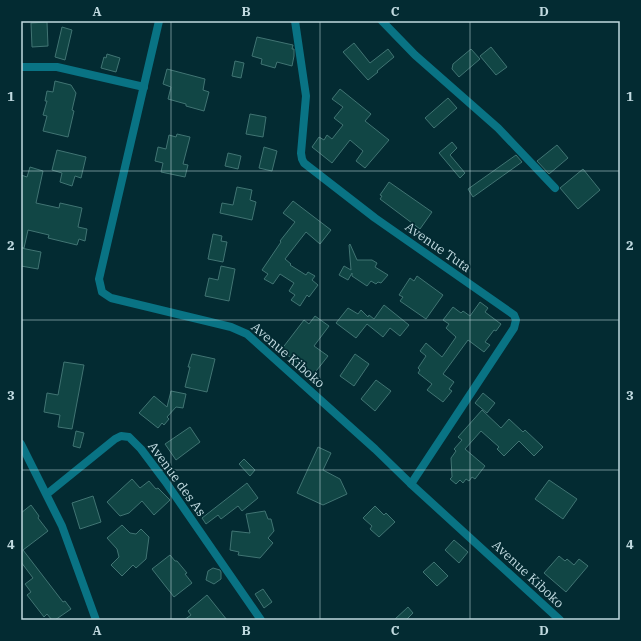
<svg xmlns="http://www.w3.org/2000/svg" width="641" height="641" font-family="'IBM Plex Serif',serif">
	<style>
		.building { fill: #114645; stroke: #417473 }
		.lines { fill: none; stroke-linecap: round; stroke-linejoin: round }
		.minor { stroke: #097384; stroke-width: 8 }
		.tertiary { stroke: #097384; stroke-width: 8 }
		.grid { fill: none; stroke: #c1dae0; stroke-width: 1; stroke-opacity: 0.55 }
		.labels { text-anchor: middle; dominant-baseline: central; stroke-width: 3.5; stroke-linejoin: round; paint-order: stroke }
		.street-label { font-size: 13px; fill: #c1dae0; stroke: #032b32 }
		.neatline { fill: none; stroke: #c1dae0; stroke-width: 1.5 }
		.grid-label { font-size: 13px; text-anchor: middle; font-weight: bold; fill: #c1dae0 }
	</style>
	<rect width="100%" height="100%" fill="#032b32"/>
	<g class="building">
		<polygon points="47,22 48,46 32,47 31,23"/>
		<polygon points="62,27 72,30 65,60 55,57"/>
		<polygon points="257,37 293,45 292,49 294,49 294,56 292,66 277,62 275,68 261,64 262,59 252,56"/>
		<polygon points="354,43 370,63 388,49 394,57 377,71 378,72 368,80 343,52"/>
		<polygon points="491,47 507,67 496,75 480,56"/>
		<polygon points="471,49 480,59 459,77 452,69 453,64"/>
		<polygon points="107,54 120,58 116,72 101,68 104,57 106,58"/>
		<polygon points="235,61 244,63 241,78 232,76"/>
		<polygon points="167,69 205,79 203,90 209,92 204,111 186,106 186,104 168,99 171,87 163,84"/>
		<polygon points="55,81 71,85 76,93 72,110 74,111 68,137 43,131 47,116 43,115 47,101 45,101 47,91 53,92"/>
		<polygon points="340,89 371,114 365,121 389,140 365,168 356,161 363,151 350,140 332,163 312,147 319,137 324,140 327,135 332,139 343,125 334,118 343,107 332,99"/>
		<polygon points="448,98 457,108 434,128 425,118"/>
		<polygon points="250,114 266,117 263,137 246,134"/>
		<polygon points="177,134 190,137 183,164 188,165 185,177 161,172 163,163 155,161 158,147 166,149 169,135 176,137"/>
		<polygon points="452,142 457,148 450,155 465,173 460,178 439,153"/>
		<polygon points="557,145 568,158 549,174 537,161"/>
		<polygon points="264,147 277,151 272,171 259,168"/>
		<polygon points="57,150 86,157 81,178 75,176 72,186 60,182 62,173 52,170"/>
		<polygon points="228,153 241,156 238,169 225,166"/>
		<polygon points="516,155 522,162 473,197 468,189"/>
		<polygon points="30,167 43,171 36,203 59,208 60,203 82,208 78,227 87,229 85,241 79,239 77,245 48,238 49,235 28,230 24,248 21,247 21,175 27,177"/>
		<polygon points="583,169 600,190 578,209 560,188"/>
		<polygon points="389,182 432,212 420,229 380,199 382,196 380,195"/>
		<polygon points="237,187 252,190 250,200 256,202 252,220 220,213 222,203 233,205"/>
		<polygon points="293,201 331,230 320,244 306,232 285,259 291,264 290,265 306,275 308,272 315,276 312,280 318,285 309,297 307,295 300,306 291,300 295,295 289,291 294,283 280,274 273,284 264,279 268,274 262,270 281,242 280,241 295,222 283,213"/>
		<polygon points="213,234 222,236 221,241 227,242 223,262 208,259"/>
		<polygon points="350,244 357,260 372,260 377,263 375,267 388,275 381,283 378,282 376,284 371,281 367,286 352,276 352,273 348,280 339,275 344,266 351,270 349,245"/>
		<polygon points="21,248 41,252 38,269 21,266"/>
		<polygon points="221,266 235,269 229,301 205,296 209,278 218,280"/>
		<polygon points="417,276 443,295 426,319 400,301 403,297 399,295 410,278 414,281"/>
		<polygon points="480,302 488,308 485,312 501,324 496,331 494,330 485,342 490,345 484,352 468,340 443,374 454,382 449,389 452,391 443,402 427,390 432,384 418,373 420,370 418,368 426,356 420,351 426,343 442,357 456,337 446,328 449,324 443,320 453,307 461,313 463,311 470,316"/>
		<polygon points="384,305 409,325 400,336 390,328 383,337 367,324 356,338 336,323 348,308 358,314 361,310 368,317 369,315 374,319"/>
		<polygon points="315,316 329,326 314,346 328,356 313,375 281,350 304,320 309,324"/>
		<polygon points="192,354 215,359 207,392 185,387 190,367 188,367"/>
		<polygon points="355,354 369,364 354,386 340,376"/>
		<polygon points="64,362 84,365 72,429 58,427 60,415 44,412 47,393 58,395"/>
		<polygon points="376,380 391,391 375,411 361,399"/>
		<polygon points="171,391 186,394 183,408 176,407 167,417 169,419 164,425 162,423 158,428 139,413 154,396 167,407"/>
		<polygon points="483,393 495,403 487,413 475,403"/>
		<polygon points="482,410 501,428 509,419 523,432 525,430 543,447 534,456 519,441 504,456 497,449 499,447 481,431 465,449 485,466 475,479 472,477 469,481 466,479 463,483 460,480 456,484 450,479 452,477 451,458 456,451 454,449 462,440 458,437"/>
		<polygon points="190,427 200,442 176,460 165,444"/>
		<polygon points="76,431 84,433 80,448 73,446"/>
		<polygon points="318,447 331,453 323,470 340,479 347,494 323,505 297,493"/>
		<polygon points="244,459 255,470 250,476 239,464"/>
		<polygon points="132,479 140,488 149,481 156,489 158,488 170,500 154,515 142,501 129,513 120,516 107,502"/>
		<polygon points="549,480 577,499 563,519 535,499"/>
		<polygon points="247,483 258,498 242,511 238,506 221,519 218,515 206,524 202,518"/>
		<polygon points="93,496 101,522 80,529 72,503"/>
		<polygon points="31,505 39,516 38,518 48,531 23,550 63,602 65,601 71,609 55,620 52,620 47,614 44,617 27,595 31,592 25,584 33,578 21,562 21,513"/>
		<polygon points="375,506 384,515 386,513 395,522 379,537 370,529 372,526 363,518"/>
		<polygon points="265,511 268,519 271,519 274,531 268,538 273,543 260,558 238,555 239,552 230,550 232,531 250,533 246,514"/>
		<polygon points="122,525 130,533 136,534 141,529 149,537 146,559 136,568 133,565 122,576 111,565 119,557 117,549 107,538"/>
		<polygon points="454,540 468,552 459,563 445,550"/>
		<polygon points="170,555 175,561 177,561 187,573 185,574 192,583 174,597 152,569"/>
		<polygon points="559,556 565,561 567,559 574,565 579,559 588,566 566,592 544,573"/>
		<polygon points="434,562 448,576 437,586 423,572"/>
		<polygon points="213,568 220,570 221,572 221,579 214,584 206,580 208,571"/>
		<polygon points="263,589 272,602 264,608 255,594"/>
		<polygon points="207,595 227,620 184,620 191,615 188,611"/>
		<polygon points="408,607 413,613 406,620 394,620"/>
	</g>
	<g class="lines">
		<g class="minor">
			<polyline points="159,21 99,279 102,292 111,298 231,327 247,334 375,449 411,484 560,620"/>
			<polyline points="295,21 306,96 301,153 302,159 304,163 375,218 514,315 516,320 514,328 411,484"/>
			<polyline points="382,21 415,55 498,128 555,188"/>
			<polyline points="21,67 57,67 144,87"/>
			<polyline points="47,494 115,439 121,436 129,437 141,449 165,481 261,620"/>
		</g>
		<polyline class="tertiary" points="21,444 62,526 96,620"/>
	</g>
	<path class="grid" d="M171,21v599M320,21v599M470,21v599M21,171h599M21,320h599M21,470h599"/>
	<g class="labels">
		<g class="street-label">
			<text transform="translate(438 247) rotate(35)">Avenue Tuta</text>
			<text transform="translate(288 355) rotate(41)">Avenue Kiboko</text>
			<text transform="translate(177 479) rotate(54)">Avenue des As</text>
			<text transform="translate(528 574) rotate(43)">Avenue Kiboko</text>
		</g>
	</g>
	<rect width="641" height="641" fill="none" stroke="#032b32" stroke-width="44"/>
	<rect x="22" y="22" width="597" height="597" class="neatline"/>
	<g class="grid-label">
		<text x="97" y="16">A</text>
		<text x="246" y="16">B</text>
		<text x="395" y="16">C</text>
		<text x="544" y="16">D</text>
		<text x="11" y="101">1</text>
		<text x="630" y="101">1</text>
		<text x="11" y="250">2</text>
		<text x="630" y="250">2</text>
		<text x="11" y="400">3</text>
		<text x="630" y="400">3</text>
		<text x="11" y="549">4</text>
		<text x="630" y="549">4</text>
		<text x="97" y="635">A</text>
		<text x="246" y="635">B</text>
		<text x="395" y="635">C</text>
		<text x="544" y="635">D</text>
	</g>
</svg>
